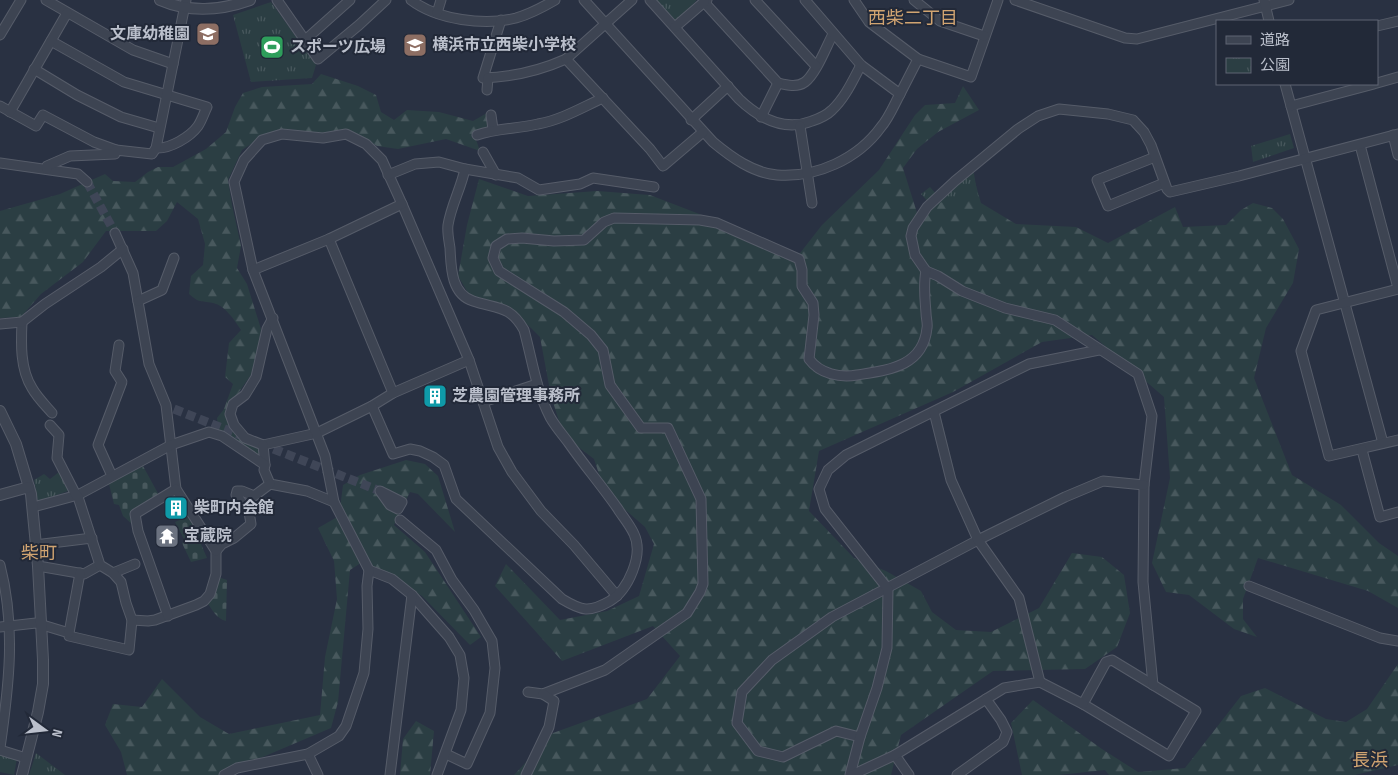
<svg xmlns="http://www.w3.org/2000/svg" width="1398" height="775" font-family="'Sofia Sans Condensed','Noto Sans JP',sans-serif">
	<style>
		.forest { fill: url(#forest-firs) }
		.cemetery { fill: url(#cemetery-stones) }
		.park { fill: url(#park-tufts) }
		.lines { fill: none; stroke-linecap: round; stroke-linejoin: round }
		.minor-tunnel { stroke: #3f4657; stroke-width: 9; stroke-dasharray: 9 4.5; stroke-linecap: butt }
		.minor-casing { stroke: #565c69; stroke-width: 11 }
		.tertiary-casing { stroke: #565c69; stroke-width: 12 }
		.minor { stroke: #3d4452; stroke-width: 9 }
		.tertiary { stroke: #3d4452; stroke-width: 10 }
		.labels { text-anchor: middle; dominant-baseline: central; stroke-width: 4; stroke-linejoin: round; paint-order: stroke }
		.poi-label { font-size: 16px; font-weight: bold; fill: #bbc0cc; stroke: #222938; text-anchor: start }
		.neighbourhood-label { font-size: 18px; fill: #d1a471; stroke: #222938 }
	</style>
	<defs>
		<pattern id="forest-firs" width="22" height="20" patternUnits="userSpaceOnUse" patternTransform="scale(1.25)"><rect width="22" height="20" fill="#2b3e43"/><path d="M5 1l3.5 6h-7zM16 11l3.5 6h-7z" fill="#48585d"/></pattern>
		<pattern id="cemetery-stones" width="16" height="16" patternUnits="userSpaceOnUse" patternTransform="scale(1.25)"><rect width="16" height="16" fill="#2b3e43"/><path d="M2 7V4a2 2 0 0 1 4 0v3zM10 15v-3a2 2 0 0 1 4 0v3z" fill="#48585d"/></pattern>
		<pattern id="park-tufts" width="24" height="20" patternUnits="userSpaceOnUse" patternTransform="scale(1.25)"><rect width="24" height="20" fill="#2b3e43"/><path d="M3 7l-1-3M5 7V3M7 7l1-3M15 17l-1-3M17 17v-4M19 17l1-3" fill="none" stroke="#48585d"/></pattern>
	</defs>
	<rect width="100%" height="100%" fill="#293142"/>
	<g class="forest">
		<path d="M321,74l37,12 18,9 5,17 13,8 13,-10 32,2 34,9 14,-8 1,13 -14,8 6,17 -34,-12 -48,10 -21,-3 -28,-16 -23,5 -37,-6 -23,5 -24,16 -14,30 4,25 9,41 -4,22 10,16 14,45 -6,40 -25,36 -2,13 8,16 23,11v12l-40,-23 -2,-16 7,-9 9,-25 -8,-7 4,-34 12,-13c-7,-10 -15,-24 -28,-27 -14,-3 -12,1 -24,-9l2,-18 12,-11 2,-21 -7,-25 -21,-17 -10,19 -11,10h-50l-23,31 -42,32 -20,23 -21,1v-107l60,-17 45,-20 8,7 22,1 13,-10 10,-5h15l33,-18 20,-17 9,-25 8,-14 19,-6 50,-3z"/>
		<polygon points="963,86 979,110 938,132 917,149 903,168 918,216 973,175 981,203 1016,224 1076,227 1108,243 1175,207 1183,227 1226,225 1241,210 1253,203 1272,208 1283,219 1299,249 1293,283 1266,328 1254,378 1292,475 1341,505 1379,543 1398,556 1398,608 1368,591 1258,558 1243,599 1243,619 1257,637 1234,629 1189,595 1166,592 1152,563 1170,478 1164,397 1092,335 1042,342 953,392 819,451 809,511 854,558 886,571 921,591 932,612 956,630 991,632 1039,608 1072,553 1102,557 1124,575 1130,613 1117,647 1085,669 993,671 901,735 891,775 514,775 553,733 647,699 680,656 653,626 562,661 495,586 506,564 560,620 607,611 639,596 654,544 645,527 622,507 603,486 594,459 577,446 560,424 551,396 540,337 529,326 511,312 471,298 458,276 467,225 479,179 528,196 597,191 650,195 751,234 797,257 822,225 879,170 915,115 925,105 955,103"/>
		<polygon points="406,460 425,464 438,476 455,532 418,494 410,492 394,525 425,552 481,637 470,645 422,596 364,561 350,570 338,702 331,728 237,768 227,775 127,775 121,752 105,725 113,704 142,707 162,679 200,717 229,734 320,715 325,657 337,599 334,561 318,528 339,516 343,485 360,475"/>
		<polygon points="1398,664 1398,765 1355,775 1109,775 1105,770 1059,775 1022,775 1011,723 1033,700 1102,749 1138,772 1185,768 1241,696 1265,688 1326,719 1346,722 1367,709"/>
		<polygon points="416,721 434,731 430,775 400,775 403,739"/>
	</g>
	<g class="cemetery">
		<polygon points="143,466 160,497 134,514 134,524 133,525 123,516 119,505 114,504 109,484"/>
		<polygon points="187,517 206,541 201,544 207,558 191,562 182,543 185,541 175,522"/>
		<path d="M218,577l9,3 -1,41c-9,-2 -14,-11 -19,-19z"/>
	</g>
	<g class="park">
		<polygon points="655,0 696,0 696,1 674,23"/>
		<polygon points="271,2 316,65 312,78 251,82 233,15"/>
		<polygon points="1290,134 1294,148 1253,162 1251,146"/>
		<polygon points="973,168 978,197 930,204 921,194 930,187 938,196"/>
		<polygon points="59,472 68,491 38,502 34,480 44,474 50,479"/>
		<polygon points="36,753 65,775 29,775"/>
		<polygon points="0,754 17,758 14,775 0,772"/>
	</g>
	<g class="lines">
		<g class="minor-tunnel">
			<polyline points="87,182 115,233"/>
			<polyline points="174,409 245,437"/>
			<polyline points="261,444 380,491"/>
		</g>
		<g class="minor-casing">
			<g id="minor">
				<polyline points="46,0 133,50 173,64"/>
				<polyline points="277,0 318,59 359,25 386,0"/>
				<path d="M411,0c26,20 74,26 105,18 14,-4 27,-11 39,-18"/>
				<path d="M584,0l129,142c18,15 40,31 64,33 39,3 81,-16 104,-48 8,-9 13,-22 19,-33"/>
				<path d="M650,0l89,99c20,19 45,33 73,22 6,-2 15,-6 20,-11 13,-12 21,-30 29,-45"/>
				<path d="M707,0l-3,2 74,81c8,2 19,5 27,-1 11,-8 21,-35 28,-48"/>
				<polyline points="755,0 816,66"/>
				<polyline points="805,0 861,65 900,94 918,59"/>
				<polyline points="854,0 869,22 918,59 971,77 998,0"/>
				<polyline points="914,0 940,21 984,36"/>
				<polyline points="1015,0 1125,38 1137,39 1289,0"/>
				<polyline points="1264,0 1269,21"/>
				<polyline points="437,13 441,0"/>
				<path d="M501,20l-18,58c30,-1 56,-7 83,-19l84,90 13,17 40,-34"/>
				<polyline points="1377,26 1398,21"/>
				<polyline points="675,27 704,2"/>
				<polyline points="0,35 21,0"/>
				<path d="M51,41l73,41 83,25c-3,6 -5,13 -9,19 -8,11 -28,23 -42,22"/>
				<polyline points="304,41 350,0"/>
				<polyline points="566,59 632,0"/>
				<polyline points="34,69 77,95 121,117 159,128"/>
				<polyline points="1377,83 1398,77"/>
				<polyline points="1285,84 1383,443"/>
				<polyline points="487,90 488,78"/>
				<polyline points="0,106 36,126 43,115 94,142 116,150"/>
				<polyline points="1291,106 1374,84"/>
				<polyline points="10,112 67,13"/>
				<polyline points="491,115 493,129"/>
				<polyline points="761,117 778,83"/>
				<polyline points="691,120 728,86"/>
				<polyline points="800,126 812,203"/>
				<path d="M477,135c20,-7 40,-6 61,-11 23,-4 43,-16 65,-26"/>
				<polyline points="1393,135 1398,155"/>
				<polyline points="1360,145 1398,288"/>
				<polyline points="483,152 496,175"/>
				<polyline points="1155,157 1097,180 1108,206 1164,183"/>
				<polyline points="0,163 78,174 87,182"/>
				<polyline points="47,169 47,166 70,156 115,154 116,150 152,154 156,148 186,0"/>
				<polyline points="465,169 518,178 539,190 580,184 593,178 654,187"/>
				<polyline points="115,233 133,273 149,364 166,405 176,489 216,551 216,574 210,594 204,601 196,605 155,620 148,621 132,620"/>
				<polyline points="329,239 393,393"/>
				<polyline points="253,270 234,182 244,160 262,140 282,134 323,138 346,134 366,144 382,160 402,204 469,360 498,447 512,472 541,511 574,545 617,596"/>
				<polyline points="1398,289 1316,310 1301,351 1329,456 1398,440"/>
				<polyline points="138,301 162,290 174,258"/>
				<polyline points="273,318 267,329 256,377 245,395 233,404 230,414 234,425 245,438 263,445 317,433 372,406 393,393 469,360"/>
				<path d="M22,322c-1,21 -2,47 10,66 5,9 13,17 20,25"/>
				<polyline points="0,324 22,322 45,304 101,267 123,249"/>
				<polyline points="483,402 537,384"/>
				<path d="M372,406l21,48 17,-5 10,2 13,6 11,8 12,34 106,100c20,12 27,14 48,2 18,-11 34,-46 24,-67 -4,-9 -11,-17 -16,-25 -16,-23 -34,-44 -50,-67 -6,-8 -13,-16 -18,-25 -14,-27 -18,-58 -26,-87 -14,-25 -27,-21 -51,-29 -22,-7 -22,-34 -23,-53 -1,-7 -3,-16 -2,-23 3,-19 13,-37 17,-56l-26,-7 -24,2 -27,11"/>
				<polyline points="263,445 265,465"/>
				<polyline points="1362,450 1380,517 1398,512"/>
				<polyline points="112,476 98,445 122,382 115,371 119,345"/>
				<polygon points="380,491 402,502 398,509 390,505"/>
				<polyline points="33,507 78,495 171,445 209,432 222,436 265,465 264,470 270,484 307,491 334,502"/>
				<polyline points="400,520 436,550 452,580 474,610 492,641 495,668 490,713 467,764 446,754"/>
				<polyline points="35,545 92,538"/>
				<polyline points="216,551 222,544 234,538 251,524 249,512 236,495 237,491 242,491 254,496 270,484"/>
				<path d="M0,565c16,62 9,120 0,183"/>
				<polyline points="38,566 84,574 100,565"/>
				<polyline points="369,570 392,579 412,595 449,637 460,655 464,678 461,710 437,775"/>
				<polyline points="113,573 135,564"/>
				<polyline points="1249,586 1380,638 1398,641"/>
				<polyline points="168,616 138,531 135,514 176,489"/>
				<polyline points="0,627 36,623 69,633 69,636 129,650 132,620 126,603 121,582 113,573 100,565 78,497 76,495 57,458 59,435 50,425"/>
				<polyline points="69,633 80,573"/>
				<polygon points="1112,660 1196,711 1169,756 1083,704 1106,662"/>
				<polyline points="1040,682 1083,704"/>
				<polyline points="1153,685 1143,582 1144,485 1152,416 1138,374 1055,320 1005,308 962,291 938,276 926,271 915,255 911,236 913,228 927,207 955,181 1018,129 1038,116 1059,109 1108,114 1133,120 1144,132 1151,145 1167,189 1170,192 1239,176 1398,134"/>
				<path d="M528,692l15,2 62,-24 82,-57 13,-21 3,-8 -2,-85 -33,-71h-27l-31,-43 -7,-35 -12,-15 -27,-23 -65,-41 -6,-13 3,-12 11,-7 15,-1 32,3 30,-1 20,-18 10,-4 86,2 17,3 82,36 3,11v16l11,17 1,12 -5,44c11,15 31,19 48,16 31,-5 66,-8 70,-47 1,-4 -1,-10 -1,-15 -1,-15 -3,-28 0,-42"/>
				<polyline points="860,737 836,731 783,757 758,751 737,723 742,692 772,660 832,617 978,540 1065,497 1103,481 1144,485"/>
				<polyline points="0,750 26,758"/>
				<polyline points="308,754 318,775"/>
				<polyline points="895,755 909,775"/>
				<polyline points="224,775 237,768 308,754 339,736 346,726 364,673 368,629 367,586 369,570 334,502 325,456 253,270 329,239 402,204"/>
				<polyline points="390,775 412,595"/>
				<polyline points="526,775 549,727 554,701 543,694"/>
				<polyline points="850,775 860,737 877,688 887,648 888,589 825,509 819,489 828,470 846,455 1029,364 1099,350"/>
				<polyline points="852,775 895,755 1004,688 1040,682 1019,598 978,540 951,480 934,412"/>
				<polyline points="957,775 1003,742 1007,732 1001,720 986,699"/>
			</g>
		</g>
		<g class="tertiary-casing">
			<g id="tertiary">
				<path d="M160,0c30,13 59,11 90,0"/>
				<polyline points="0,411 16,444 31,494 38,566 43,660 43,684 38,712 22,775"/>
				<polyline points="0,495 29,487"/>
			</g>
		</g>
		<use href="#minor" class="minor"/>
		<use href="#tertiary" class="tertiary"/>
	</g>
	<defs>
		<g id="school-square" transform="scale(1.25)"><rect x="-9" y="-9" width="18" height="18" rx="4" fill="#8d6e63" stroke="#222938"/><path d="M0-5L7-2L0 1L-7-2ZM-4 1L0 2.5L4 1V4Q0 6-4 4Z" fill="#fff"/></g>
		<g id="stadium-square" transform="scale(1.25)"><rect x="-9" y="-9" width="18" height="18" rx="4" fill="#2e9e5b" stroke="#222938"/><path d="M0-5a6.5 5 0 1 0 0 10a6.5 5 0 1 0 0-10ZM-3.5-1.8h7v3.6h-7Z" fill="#fff"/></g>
		<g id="building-square" transform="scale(1.25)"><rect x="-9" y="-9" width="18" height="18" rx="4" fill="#0f9aa8" stroke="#222938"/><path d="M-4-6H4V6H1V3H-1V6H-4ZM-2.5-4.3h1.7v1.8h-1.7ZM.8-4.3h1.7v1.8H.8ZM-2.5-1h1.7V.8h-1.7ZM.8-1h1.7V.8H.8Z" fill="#fff"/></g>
		<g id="temple-square" transform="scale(1.25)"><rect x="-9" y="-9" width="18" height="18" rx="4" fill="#6b7280" stroke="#222938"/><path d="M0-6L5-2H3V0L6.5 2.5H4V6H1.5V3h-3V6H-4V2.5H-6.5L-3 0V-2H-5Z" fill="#fff"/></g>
	</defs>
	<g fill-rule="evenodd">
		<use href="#school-square" x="208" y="34"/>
		<use href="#school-square" x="415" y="45"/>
		<use href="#stadium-square" x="272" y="47"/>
		<use href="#building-square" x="435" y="396"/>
		<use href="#building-square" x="176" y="508"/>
		<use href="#temple-square" x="167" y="536"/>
	</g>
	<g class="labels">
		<g class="poi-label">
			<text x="190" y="34" text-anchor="end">文庫幼稚園</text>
			<text x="432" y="45">横浜市立西柴小学校</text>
			<text x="290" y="47">スポーツ広場</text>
			<text x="452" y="396">芝農園管理事務所</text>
			<text x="194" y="508">柴町内会館</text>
			<text x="184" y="536">宝蔵院</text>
		</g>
		<g class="neighbourhood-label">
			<text x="913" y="18">西柴二丁目</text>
			<text x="39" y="553">柴町</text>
			<text x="1370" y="760">長浜</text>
		</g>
	</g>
	<rect x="1216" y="20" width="162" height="65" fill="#222938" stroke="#5f6573"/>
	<rect x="1226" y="36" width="25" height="8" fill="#3d4452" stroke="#5f6573"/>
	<text x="1260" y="45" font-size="15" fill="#bbc0cc">道路</text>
	<rect x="1226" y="58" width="25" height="15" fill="url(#park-tufts)" stroke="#5f6573"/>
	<text x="1260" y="70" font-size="15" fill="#bbc0cc">公園</text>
	<g transform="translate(45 730) rotate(105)" stroke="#222938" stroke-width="4" paint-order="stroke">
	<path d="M0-4L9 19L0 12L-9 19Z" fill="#bbc0cc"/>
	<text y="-8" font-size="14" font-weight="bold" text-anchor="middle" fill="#bbc0cc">N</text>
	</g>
</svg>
